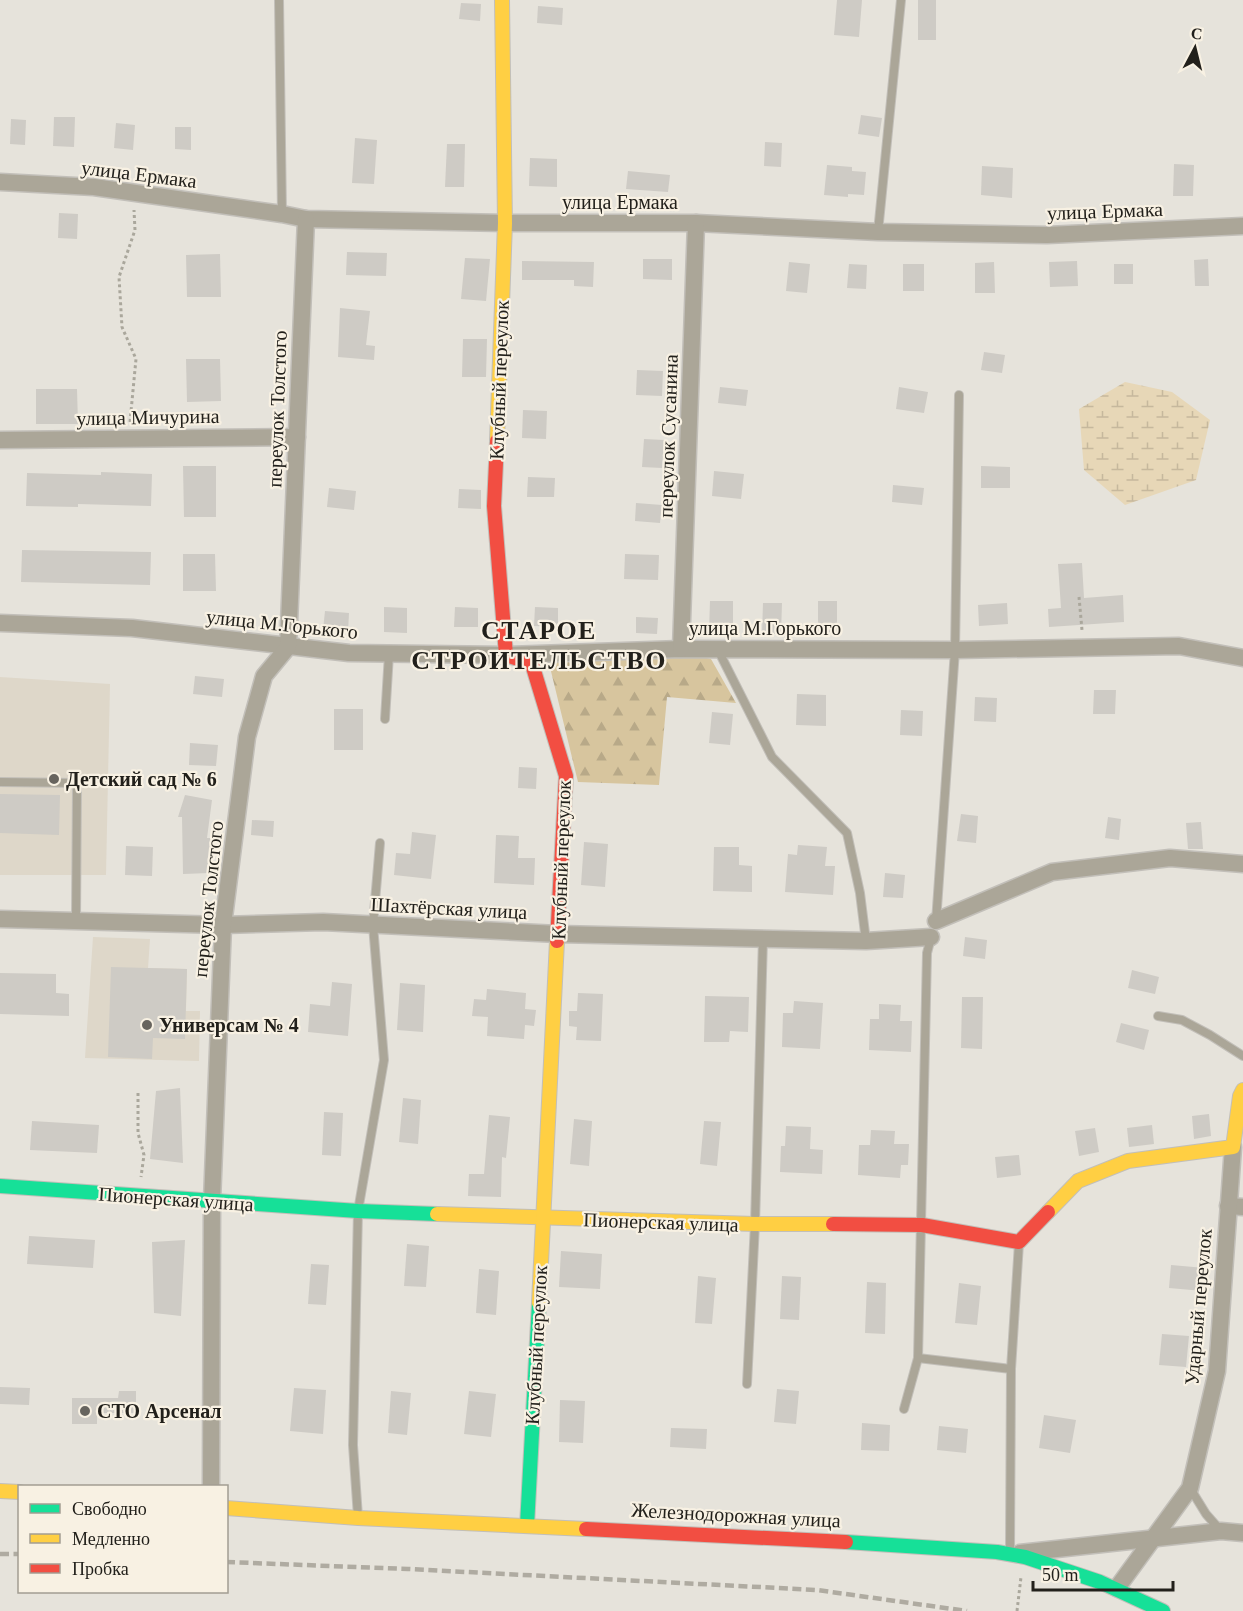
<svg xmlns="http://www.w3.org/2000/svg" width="1243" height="1611" font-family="'Times New Roman',serif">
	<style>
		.built { fill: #ded7c9 }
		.forest { fill: url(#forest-firs) }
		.wetland { fill: url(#wetland-marsh) }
		.building { fill: #cecbc5 }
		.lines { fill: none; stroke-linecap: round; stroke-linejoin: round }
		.lane-casing { stroke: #c2bfb9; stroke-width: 10 }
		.street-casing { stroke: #c2bfb9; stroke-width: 19 }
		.fast-casing { stroke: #c2bfb9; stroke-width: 16 }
		.slow-casing { stroke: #c2bfb9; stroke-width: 16 }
		.jam-casing { stroke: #c2bfb9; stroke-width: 16 }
		.path { stroke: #aaa79c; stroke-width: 3; stroke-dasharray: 3 3; stroke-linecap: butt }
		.lane { stroke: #aba698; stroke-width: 8 }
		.street { stroke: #aba698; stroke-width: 16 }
		.fast { stroke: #16e098; stroke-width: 14 }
		.slow { stroke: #ffcf43; stroke-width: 14 }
		.jam { stroke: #f24e42; stroke-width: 14 }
		.rail { stroke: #afaba1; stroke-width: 4.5; stroke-dasharray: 9 4.5; stroke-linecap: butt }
		.poi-dot { fill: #67645e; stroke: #f8f1e3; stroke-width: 2 }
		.labels { text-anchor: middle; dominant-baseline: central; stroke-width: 4.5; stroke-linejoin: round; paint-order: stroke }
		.street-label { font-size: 20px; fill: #22201b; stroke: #f8f1e3 }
		.poi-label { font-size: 20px; font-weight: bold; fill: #22201b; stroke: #f8f1e3; text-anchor: start }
		.district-label { font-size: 26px; font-weight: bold; letter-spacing: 1.5px; fill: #22201b; stroke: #f8f1e3 }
	</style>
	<defs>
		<pattern id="forest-firs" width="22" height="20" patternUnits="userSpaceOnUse" patternTransform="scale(1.5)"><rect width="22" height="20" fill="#d7c59e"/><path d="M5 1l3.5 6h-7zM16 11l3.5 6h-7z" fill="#b8a988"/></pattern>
		<pattern id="wetland-marsh" width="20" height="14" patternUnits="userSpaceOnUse" patternTransform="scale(1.5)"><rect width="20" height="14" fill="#e7d7b7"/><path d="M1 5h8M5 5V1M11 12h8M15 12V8" fill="none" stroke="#c6b89d"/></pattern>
	</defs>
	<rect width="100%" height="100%" fill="#e6e3db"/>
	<g class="built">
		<polygon points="0,677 110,684 106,875 0,875"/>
		<polygon points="93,937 150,939 148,968 187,969 186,1011 200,1011 199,1061 85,1058"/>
	</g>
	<polygon class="forest" points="686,653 711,659 736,703 667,697 659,785 578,782 548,659"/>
	<polygon class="wetland" points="1125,382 1172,392 1210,420 1196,480 1125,505 1084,470 1079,409"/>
	<g class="building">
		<polygon points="837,0 862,0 859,37 834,35"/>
		<rect x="918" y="0" width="18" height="40"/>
		<polygon points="461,3 481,4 480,21 459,19"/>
		<polygon points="538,6 563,8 562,25 537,23"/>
		<polygon points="861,115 882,118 879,137 858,134"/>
		<polygon points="54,117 75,117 74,147 53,146"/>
		<polygon points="11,119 26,120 25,145 10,144"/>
		<polygon points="116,123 135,125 133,150 114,148"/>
		<polygon points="175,127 191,127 191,150 175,149"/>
		<polygon points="355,138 377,140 374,184 352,183"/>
		<polygon points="765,142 782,143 781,167 764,166"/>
		<polygon points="447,144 465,144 464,187 445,187"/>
		<polygon points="530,158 557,159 557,187 529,186"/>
		<polygon points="1174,164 1194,165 1193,196 1173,196"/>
		<polygon points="827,165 852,167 852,171 866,172 864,195 848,194 848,197 824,195"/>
		<polygon points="982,166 1013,168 1012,198 981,195"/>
		<polygon points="628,171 670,175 668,192 626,189"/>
		<polygon points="59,213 78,214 77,239 58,238"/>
		<polygon points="347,252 387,253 386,276 346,275"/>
		<polygon points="220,254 221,297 187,297 186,255"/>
		<polygon points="465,258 490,259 486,301 461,299"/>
		<polygon points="643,259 672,259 672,280 643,279"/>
		<polygon points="1208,259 1209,286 1195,286 1194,260"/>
		<polygon points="522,261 594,262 593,287 574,286 574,280 522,280"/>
		<polygon points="1077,261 1078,286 1050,287 1049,262"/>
		<polygon points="789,262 810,264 807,293 786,291"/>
		<polygon points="994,262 995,293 975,293 975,263"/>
		<polygon points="849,264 867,265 866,289 847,288"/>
		<rect x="903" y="264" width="21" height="27"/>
		<rect x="1114" y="264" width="19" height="20"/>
		<polygon points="340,308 370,311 366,345 375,346 374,360 338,357"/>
		<polygon points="463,339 487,339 486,377 462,377"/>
		<polygon points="984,352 1005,355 1002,373 981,370"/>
		<polygon points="186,359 220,359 221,401 187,402"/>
		<polygon points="637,370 663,371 662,396 636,395"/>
		<polygon points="720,387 748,390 746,406 718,403"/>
		<polygon points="899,387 928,392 924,413 896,409"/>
		<polygon points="36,389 77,389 78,424 36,424"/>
		<polygon points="523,410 547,411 546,439 522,438"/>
		<polygon points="644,439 664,440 662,468 642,467"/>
		<polygon points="183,466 216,466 216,517 184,517"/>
		<polygon points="981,466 1010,467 1010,488 981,488"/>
		<polygon points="714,471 744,474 741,499 712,496"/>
		<polygon points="101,472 152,474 151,506 78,504 78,507 26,506 27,473 101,475"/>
		<polygon points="528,477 555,478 554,497 527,497"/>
		<polygon points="893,485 924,488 922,505 892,502"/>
		<polygon points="329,488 356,491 354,510 327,507"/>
		<polygon points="459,489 481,490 481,509 458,508"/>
		<polygon points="636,503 662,505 660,523 635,521"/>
		<polygon points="22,550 151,552 150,585 21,582"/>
		<polygon points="183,554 215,554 216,591 183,591"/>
		<polygon points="625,554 659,555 658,580 624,579"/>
		<polygon points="1082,563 1084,598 1123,595 1124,622 1049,627 1048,609 1061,608 1058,564"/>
		<polygon points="710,601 733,601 733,633 709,632"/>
		<rect x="818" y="601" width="19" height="31"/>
		<polygon points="763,603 782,603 781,634 762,634"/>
		<polygon points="1007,603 1008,624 979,626 978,605"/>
		<polygon points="384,607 407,608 407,633 384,632"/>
		<polygon points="455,607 478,608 478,627 454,627"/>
		<polygon points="535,607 558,608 558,627 534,626"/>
		<polygon points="325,611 349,613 348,632 323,630"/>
		<polygon points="636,617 658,618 657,634 636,633"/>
		<polygon points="195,676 224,679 222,697 193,694"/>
		<polygon points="1094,690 1116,690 1115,714 1093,714"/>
		<polygon points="797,694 826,695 826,726 796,725"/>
		<polygon points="975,697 997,698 996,722 974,721"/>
		<rect x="334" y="709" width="29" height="41"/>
		<polygon points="901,710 923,711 922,736 900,735"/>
		<polygon points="712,712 733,714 730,745 709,743"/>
		<polygon points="190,743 218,745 216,766 189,765"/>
		<polygon points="519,767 537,768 536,789 518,788"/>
		<polygon points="0,794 60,795 59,835 0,833"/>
		<polygon points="185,795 212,800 207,838 211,838 210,873 183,874 182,817 178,817"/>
		<polygon points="961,814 978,816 976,843 957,841"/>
		<polygon points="1108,817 1121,819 1119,840 1105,838"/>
		<polygon points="252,820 274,821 273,837 251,835"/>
		<polygon points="1201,822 1203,849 1188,849 1186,823"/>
		<polygon points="412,832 436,835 431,879 394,875 396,853 410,854"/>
		<polygon points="496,835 519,836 518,858 535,858 534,885 494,883"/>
		<polygon points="584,842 608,844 605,887 581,885"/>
		<polygon points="798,845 827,847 825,866 835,866 833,895 785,892 788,854 797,855"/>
		<polygon points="126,846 153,847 152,876 125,875"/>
		<polygon points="714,847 739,847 739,865 752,866 752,892 713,891"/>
		<polygon points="885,873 905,875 903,898 883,897"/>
		<polygon points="965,937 987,940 985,959 963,956"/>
		<polygon points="111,967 187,969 185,1039 153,1038 152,1059 108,1057"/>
		<polygon points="1132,970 1159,977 1155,994 1128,988"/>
		<polygon points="0,973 56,974 56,993 69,994 69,1016 0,1014"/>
		<polygon points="332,982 352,984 348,1036 308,1032 310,1004 330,1006"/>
		<polygon points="400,983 425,985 423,1032 397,1030"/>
		<polygon points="487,989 526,993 525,1009 536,1010 534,1026 525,1025 524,1039 487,1036 488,1017 472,1016 474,999 486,1000"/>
		<polygon points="578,993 603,994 601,1041 576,1040 577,1027 569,1026 569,1011 577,1011"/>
		<polygon points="705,996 749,997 748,1032 730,1031 729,1042 704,1042"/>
		<polygon points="962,997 983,997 982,1049 961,1048"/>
		<polygon points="794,1001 823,1003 820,1049 782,1047 783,1013 793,1013"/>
		<polygon points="879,1004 901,1005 900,1021 912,1021 911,1052 869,1050 870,1019 879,1019"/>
		<polygon points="1121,1023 1149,1030 1144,1050 1116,1042"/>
		<polygon points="180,1088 183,1163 150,1159 156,1091"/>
		<polygon points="403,1098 421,1100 418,1144 399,1142"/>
		<polygon points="324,1112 343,1113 341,1156 322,1155"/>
		<polygon points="1209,1114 1211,1136 1194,1139 1192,1116"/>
		<polygon points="489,1115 510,1117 506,1158 502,1157 501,1197 468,1196 469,1174 484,1174"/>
		<polygon points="574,1119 592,1121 589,1166 570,1164"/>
		<polygon points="32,1121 99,1125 97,1153 30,1150"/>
		<polygon points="704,1121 721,1122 717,1166 700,1164"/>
		<polygon points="1152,1125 1154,1144 1129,1147 1127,1128"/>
		<polygon points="786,1126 811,1127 810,1149 823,1150 822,1174 780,1172 781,1146 785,1146"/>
		<polygon points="1095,1128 1099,1152 1079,1156 1075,1131"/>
		<polygon points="871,1130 895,1131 894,1144 909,1144 908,1165 901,1165 900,1178 858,1175 859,1145 870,1145"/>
		<polygon points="1019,1155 1021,1175 997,1178 995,1157"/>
		<polygon points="29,1236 95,1240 93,1268 27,1264"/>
		<polygon points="185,1240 181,1316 154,1313 152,1242"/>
		<polygon points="407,1244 429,1246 426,1287 404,1286"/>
		<polygon points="561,1251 602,1254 600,1289 559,1287"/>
		<polygon points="311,1264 329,1265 326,1305 308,1304"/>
		<polygon points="1171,1265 1205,1268 1203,1291 1169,1288"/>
		<polygon points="479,1269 499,1271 496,1315 476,1313"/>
		<polygon points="698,1276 716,1278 712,1324 695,1323"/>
		<polygon points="782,1276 801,1277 799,1320 780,1319"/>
		<polygon points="867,1282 886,1283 885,1334 865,1333"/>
		<polygon points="959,1283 981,1286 977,1325 955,1323"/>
		<polygon points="1162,1334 1189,1336 1186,1367 1159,1365"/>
		<polygon points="0,1387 30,1388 29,1405 0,1404"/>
		<polygon points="294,1388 326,1390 323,1434 290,1431"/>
		<polygon points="777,1389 799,1391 796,1424 774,1422"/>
		<polygon points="119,1391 136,1391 136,1413 97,1413 97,1424 72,1424 72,1398 118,1398"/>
		<polygon points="391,1391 411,1393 407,1435 388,1433"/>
		<polygon points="469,1391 496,1394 491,1437 464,1434"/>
		<polygon points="560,1400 585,1401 583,1443 559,1442"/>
		<polygon points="1044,1415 1076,1420 1070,1453 1039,1448"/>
		<polygon points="862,1423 890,1425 889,1451 861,1450"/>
		<polygon points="939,1426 968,1429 966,1453 937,1450"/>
		<polygon points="671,1428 707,1429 706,1449 670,1447"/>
	</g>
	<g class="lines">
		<g class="lane-casing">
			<g id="lane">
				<polyline points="279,0 282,214"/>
				<polyline points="878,232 901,0"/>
				<polyline points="718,650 772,757 847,833 860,893 866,941"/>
				<polyline points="385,719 389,654"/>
				<polyline points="0,782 77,783 76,920"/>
				<polyline points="936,922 955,650 959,395"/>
				<polyline points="1158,1016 1182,1020 1210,1035 1243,1056"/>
				<polyline points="918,1358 1011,1369"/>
				<polyline points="747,1384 755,1224 763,938"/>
				<polyline points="904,1409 918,1358 927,953 932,934"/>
				<polyline points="1190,1488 1206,1514 1221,1531"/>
				<polyline points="358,1517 353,1445 358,1211 384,1060 373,925 380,843"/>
				<polyline points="1010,1554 1011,1369 1019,1243"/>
			</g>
		</g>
		<g class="street-casing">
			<g id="street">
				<polyline points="0,182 94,187 282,214 306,219 505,223 696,223 878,232 1047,235 1243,226"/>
				<polyline points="0,440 297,437"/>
				<polyline points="0,623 132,628 349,653 506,655 681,649 955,650 1179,646 1243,658"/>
				<polyline points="681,649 696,223"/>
				<polyline points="0,919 223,925 323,922 558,934 866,941 931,937"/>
				<polyline points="936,921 1052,872 1170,858 1243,864"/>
				<polyline points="1228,1206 1243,1207"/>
				<polyline points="211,1486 212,1201 223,925 247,737 264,676 288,647 306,219"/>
				<polyline points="1020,1553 1221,1531 1243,1533"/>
				<polyline points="1117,1588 1190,1488 1217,1371 1233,1147"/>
			</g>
		</g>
		<g class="fast-casing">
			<g id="fast">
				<polyline points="0,1186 358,1211 437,1214"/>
				<polyline points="527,1526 539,1303"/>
				<polyline points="846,1542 997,1552 1025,1557 1100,1582 1163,1611"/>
			</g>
		</g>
		<g class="slow-casing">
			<g id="slow">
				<polyline points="497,441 505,223 502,0"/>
				<polyline points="1048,1212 1078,1181 1128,1161 1233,1147 1240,1096 1243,1090"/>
				<polyline points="437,1214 755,1224 833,1224"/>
				<polyline points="539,1303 557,941"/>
				<polyline points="0,1491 20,1492"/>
				<polyline points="226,1508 358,1518 586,1529"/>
			</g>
		</g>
		<g class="jam-casing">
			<g id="jam">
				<polyline points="497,441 494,506 506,655 532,664 566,776 557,941"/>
				<polyline points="833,1224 922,1225 1019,1242 1048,1212"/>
				<polyline points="586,1529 846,1542"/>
			</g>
		</g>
		<g class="path">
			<polyline points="130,422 136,359 122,327 119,277 135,230 134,210"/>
			<polyline points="1079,597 1082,630"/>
			<polyline points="138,1093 138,1133 144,1155 141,1177"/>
			<polyline points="1017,1611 1021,1577"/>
		</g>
		<use href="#lane" class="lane"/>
		<use href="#street" class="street"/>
		<use href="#fast" class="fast"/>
		<use href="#slow" class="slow"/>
		<use href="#jam" class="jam"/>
		<g class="rail">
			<polyline points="0,1554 20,1554"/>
			<polyline points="226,1562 408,1569 817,1590 967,1611"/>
		</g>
	</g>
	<g class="poi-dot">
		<circle cx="54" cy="779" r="6"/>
		<circle cx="147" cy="1025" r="6"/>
		<circle cx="85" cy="1411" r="6"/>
	</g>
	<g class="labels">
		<g class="street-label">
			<text transform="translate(139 174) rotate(7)">улица Ермака</text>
			<text x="620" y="202">улица Ермака</text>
			<text transform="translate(1105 211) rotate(-2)">улица Ермака</text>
			<text transform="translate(499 380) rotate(-88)">Клубный переулок</text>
			<text transform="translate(277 409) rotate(-88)">переулок Толстого</text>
			<text transform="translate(148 417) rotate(-1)">улица Мичурина</text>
			<text transform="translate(668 436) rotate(-88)">переулок Сусанина</text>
			<text transform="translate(282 624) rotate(6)">улица М.Горького</text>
			<text x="765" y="628">улица М.Горького</text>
			<text transform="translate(561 860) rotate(-88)">Клубный переулок</text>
			<text transform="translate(208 899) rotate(-84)">переулок Толстого</text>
			<text transform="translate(449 908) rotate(3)">Шахтёрская улица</text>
			<text transform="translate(176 1199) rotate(4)">Пионерская улица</text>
			<text transform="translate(661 1222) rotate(2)">Пионерская улица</text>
			<text transform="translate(1198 1307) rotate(-85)">Ударный переулок</text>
			<text transform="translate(536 1345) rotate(-87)">Клубный переулок</text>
			<text transform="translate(736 1515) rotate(3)">Железнодорожная улица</text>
		</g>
		<g class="poi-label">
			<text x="66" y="779">Детский сад № 6</text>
			<text x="159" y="1025">Универсам № 4</text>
			<text x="97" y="1411">СТО Арсенал</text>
		</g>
		<g class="district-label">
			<text x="539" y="630">СТАРОЕ<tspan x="539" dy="30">СТРОИТЕЛЬСТВО</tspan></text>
		</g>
	</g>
	<rect x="18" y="1485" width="210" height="108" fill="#f8f1e3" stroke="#a29d93" stroke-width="1.5"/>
	<rect x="30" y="1504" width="30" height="9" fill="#16e098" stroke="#a29d93" stroke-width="1.5"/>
	<text x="72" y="1515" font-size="18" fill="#22201b">Свободно</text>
	<rect x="30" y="1534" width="30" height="9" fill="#ffcf43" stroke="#a29d93" stroke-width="1.5"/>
	<text x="72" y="1545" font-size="18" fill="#22201b">Медленно</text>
	<rect x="30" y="1564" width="30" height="9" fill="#f24e42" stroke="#a29d93" stroke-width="1.5"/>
	<text x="72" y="1575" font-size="18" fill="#22201b">Пробка</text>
	<g transform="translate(1195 48) rotate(7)" stroke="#f8f1e3" stroke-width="4.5" paint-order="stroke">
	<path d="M0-4.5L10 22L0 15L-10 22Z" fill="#22201b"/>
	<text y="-9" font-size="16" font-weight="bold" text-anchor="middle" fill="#22201b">С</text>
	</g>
	<path d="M1033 1581v9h140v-9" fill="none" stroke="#22201b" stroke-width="3"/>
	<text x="1042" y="1581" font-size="18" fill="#22201b" stroke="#f8f1e3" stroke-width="4.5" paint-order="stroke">50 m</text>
</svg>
